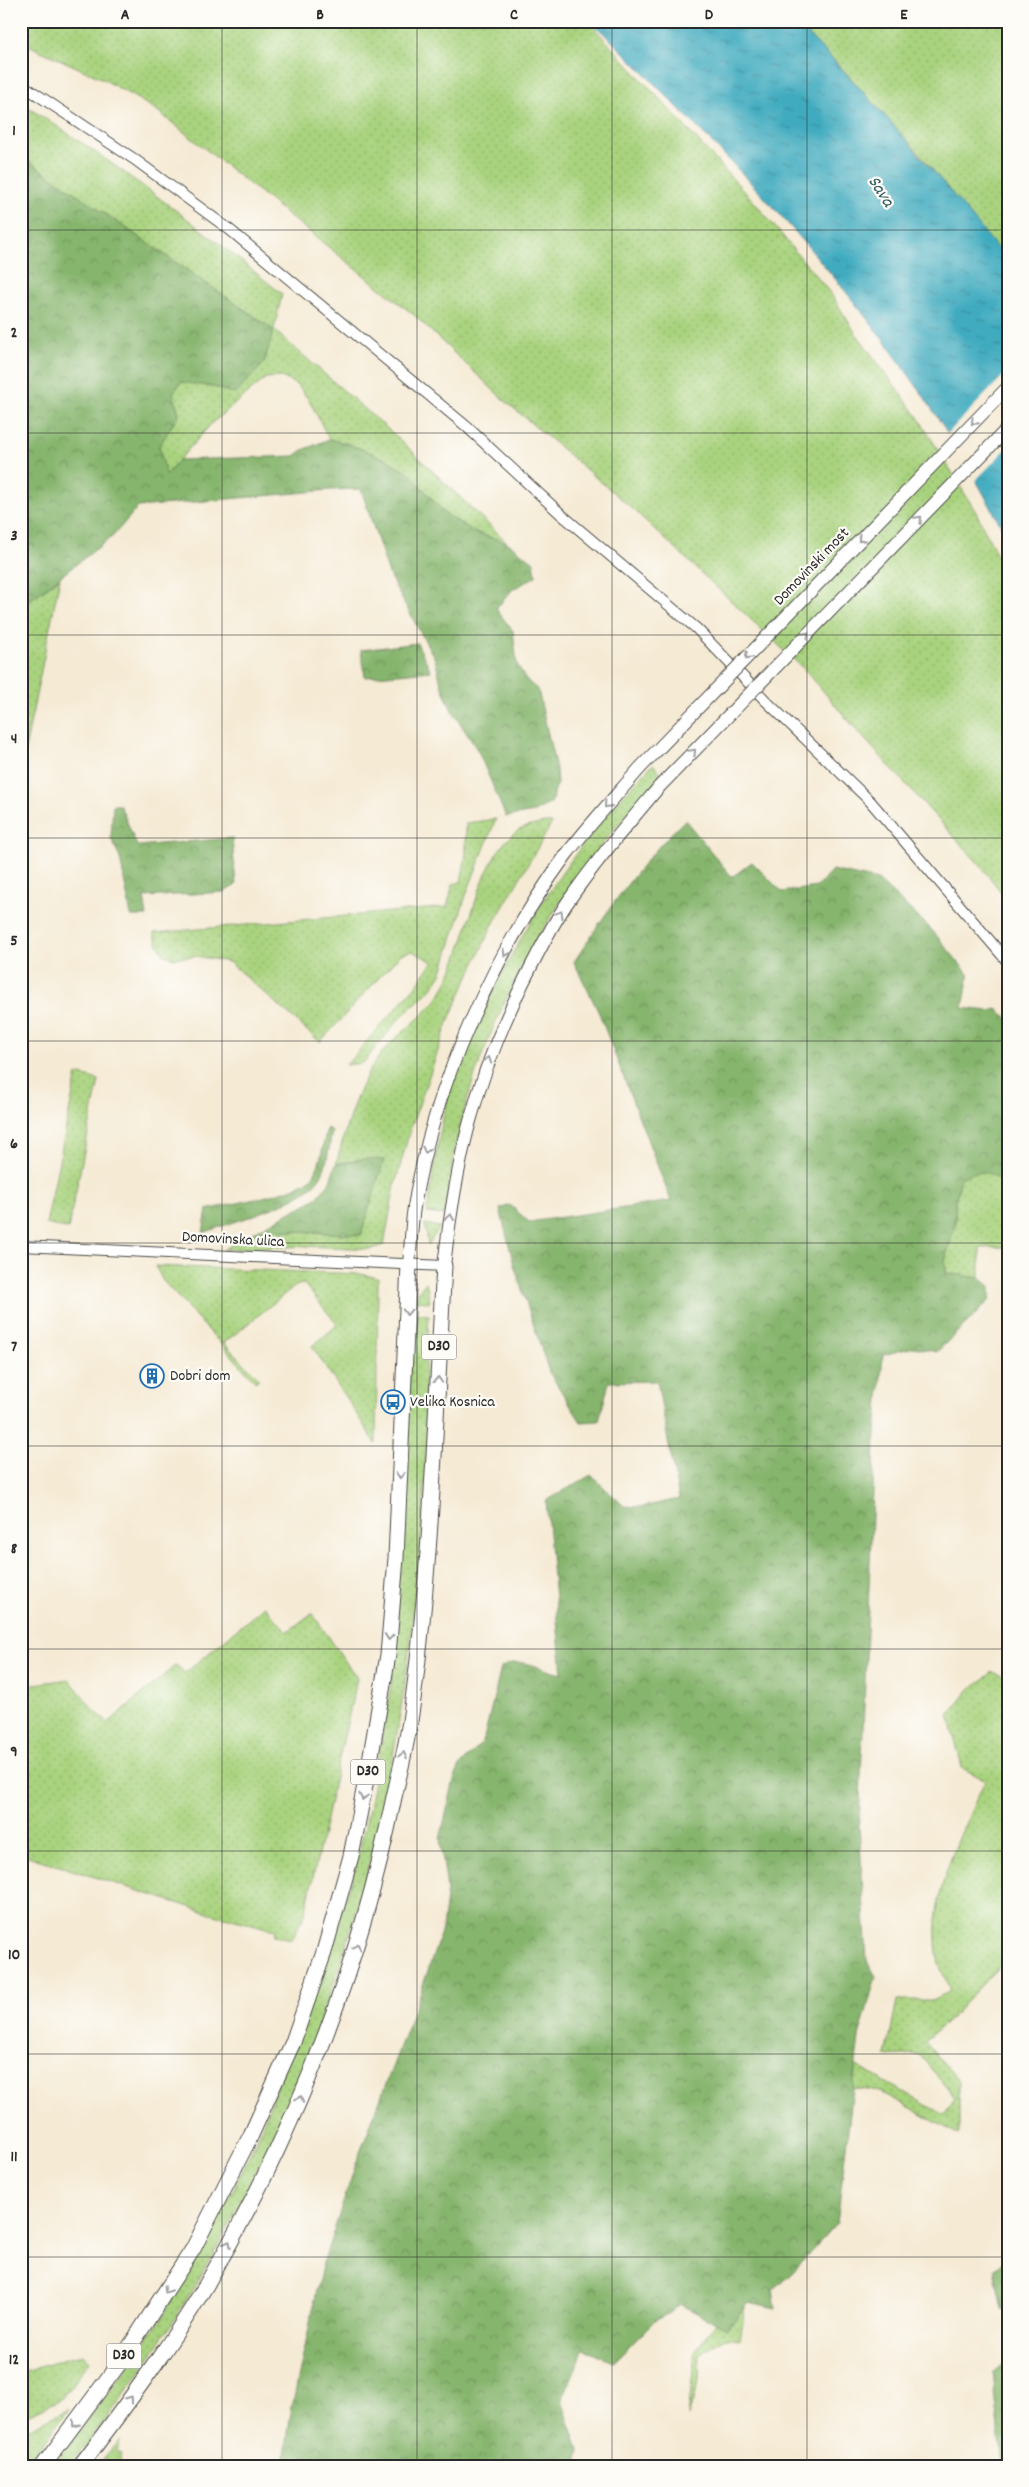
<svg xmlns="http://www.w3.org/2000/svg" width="1029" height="2487" font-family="Dekko,sans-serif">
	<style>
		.grass { fill: url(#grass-dots); stroke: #6a7f54 }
		.forest { fill: url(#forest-crowns); stroke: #58704c }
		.water { fill: url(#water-ripples); stroke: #366b75 }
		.pier { fill: #f5ead4 }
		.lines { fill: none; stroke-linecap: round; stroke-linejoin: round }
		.minor-casing { stroke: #494844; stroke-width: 12 }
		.major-casing { stroke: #494844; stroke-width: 14 }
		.highway-casing { stroke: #494844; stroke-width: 17 }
		.minor { stroke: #fff; stroke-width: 10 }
		.major { stroke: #fff; stroke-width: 12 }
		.highway { stroke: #fff; stroke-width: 15 }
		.major-bridge-casing { stroke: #494844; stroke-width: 14; stroke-linecap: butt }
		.major-bridge { stroke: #fff; stroke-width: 12 }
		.oneway { stroke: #a0a0a0 }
		.grid { fill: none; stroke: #2b2b2b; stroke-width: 1; stroke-opacity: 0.55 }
		.labels { text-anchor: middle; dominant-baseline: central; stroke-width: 4.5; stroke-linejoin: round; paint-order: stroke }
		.shield { fill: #fdfcf7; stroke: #6a6a68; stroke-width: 1 }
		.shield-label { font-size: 15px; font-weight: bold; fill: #2b2b2b }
		.street-label { font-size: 16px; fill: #2b2b2b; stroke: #fdfcf7 }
		.poi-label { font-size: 16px; fill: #2b2b2b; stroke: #fdfcf7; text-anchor: start }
		.water-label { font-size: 18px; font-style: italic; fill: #335e66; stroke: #fdfcf7 }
		.neatline { fill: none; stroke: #2b2b2b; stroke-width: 2 }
		.grid-label { font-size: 16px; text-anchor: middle; font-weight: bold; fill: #2b2b2b }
	</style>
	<defs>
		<pattern id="grass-dots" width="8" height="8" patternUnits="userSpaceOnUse" patternTransform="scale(1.25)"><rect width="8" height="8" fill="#a9d37e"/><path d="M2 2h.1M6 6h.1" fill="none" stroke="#92b56d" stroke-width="1.8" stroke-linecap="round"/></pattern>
		<pattern id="forest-crowns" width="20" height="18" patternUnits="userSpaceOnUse" patternTransform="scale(1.25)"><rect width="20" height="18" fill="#86b56d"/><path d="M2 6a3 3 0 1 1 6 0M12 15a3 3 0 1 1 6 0" fill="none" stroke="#6e935a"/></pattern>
		<pattern id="water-ripples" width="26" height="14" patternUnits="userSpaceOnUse" patternTransform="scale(1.25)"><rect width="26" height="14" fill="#40abbf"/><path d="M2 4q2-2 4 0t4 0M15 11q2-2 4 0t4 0" fill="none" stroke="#368b9b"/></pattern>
	</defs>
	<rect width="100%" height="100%" fill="#fdfcf7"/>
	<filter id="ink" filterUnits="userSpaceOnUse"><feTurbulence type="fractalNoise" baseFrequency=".02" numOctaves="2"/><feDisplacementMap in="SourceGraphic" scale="10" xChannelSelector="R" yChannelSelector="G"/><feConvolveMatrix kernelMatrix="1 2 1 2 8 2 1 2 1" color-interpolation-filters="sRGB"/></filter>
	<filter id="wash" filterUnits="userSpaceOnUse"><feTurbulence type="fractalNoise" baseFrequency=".0096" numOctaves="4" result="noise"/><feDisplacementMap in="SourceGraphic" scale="20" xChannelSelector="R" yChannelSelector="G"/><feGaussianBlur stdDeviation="1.12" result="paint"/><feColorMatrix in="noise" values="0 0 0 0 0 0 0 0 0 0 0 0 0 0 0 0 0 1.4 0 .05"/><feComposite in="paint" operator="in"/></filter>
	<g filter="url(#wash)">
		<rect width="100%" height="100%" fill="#f5ead4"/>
		<g class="grass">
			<polygon points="21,21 588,21 755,203 831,294 855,332 918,417 976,512 1008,578 1008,901 980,865 860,734 806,671 634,510 504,400 414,315 155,109 103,79 21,42"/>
			<polygon points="795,21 1008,21 1008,264 926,161 840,66"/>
			<path d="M21,103c91,57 178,123 261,191l-8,36 122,106 112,107 -32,-10 -32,-20 -35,-41 -47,-23 -33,-10 -20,-39 -12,-15 -15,-8 -16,1 -55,46 -45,51 -7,-29 20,-32 -6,-21 8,-12 33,6 22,7 38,-64 -253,-174z"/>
			<polygon points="60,578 21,769 21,652 27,602"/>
			<path d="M653,764l10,12c-17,18 -34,37 -51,56 -59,71 -108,158 -138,246 -15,45 -23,91 -30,137l-17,-2c6,-37 11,-76 20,-112 10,-39 29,-76 47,-112 45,-89 89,-153 159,-225z"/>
			<polygon points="496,819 466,895 442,972 432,988 399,1019 363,1063 346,1065 415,987 433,962 412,951 401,954 320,1042 229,962 196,956 174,958 165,955 158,945 154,933 447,907 453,884 461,882 466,854 466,823"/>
			<path d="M545,823h7l-60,103 -42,91 -40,113 -15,55 -11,60 -13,4 -65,-3 -83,4 29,-17 22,-3 87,5 3,-76 -28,5c12,-42 21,-84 51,-117 15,-16 44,-36 54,-54 28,-45 35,-136 78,-163 8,-4 17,-5 26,-7z"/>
			<polygon points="77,1074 99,1080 68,1229 46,1224"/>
			<polygon points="973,1171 989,1172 1008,1188 1008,1247 980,1248 980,1278 946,1273 945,1260 955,1224 955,1201 961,1178"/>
			<polygon points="425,1224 440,1227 428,1245"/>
			<polygon points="155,1266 361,1274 378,1278 376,1444 312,1346 336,1326 336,1323 304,1284 298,1285 291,1289 224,1343 259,1378 256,1382 163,1281"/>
			<polygon points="426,1282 430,1302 415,1301 419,1291"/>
			<path d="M413,1313l16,2c-1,25 -4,49 -4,74 0,17 2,33 2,50 -3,91 -13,186 -27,276 -43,273 -157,536 -330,751h-17l68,-90 42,-60 71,-128 25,-53 93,-255 17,-71 22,-125z"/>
			<polygon points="265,1606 287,1632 312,1613 357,1678 305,1914 292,1939 274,1936 275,1930 215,1915 21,1854 21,1686 69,1679 94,1710 108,1723 176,1665 185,1673"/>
			<path d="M993,1672l15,6v290l-8,-3 -47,51 -28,25 34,40v54l-78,-43 -28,-4 2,-23 89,50 11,-17 -36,-44 -33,2 11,-56h38l15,-9c-3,-10 -10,-21 -12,-32 -12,-62 23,-124 47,-179l-23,-12 -13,-53 20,-25z"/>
			<polygon points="745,2307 740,2340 725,2338 700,2354 699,2380 688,2417 695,2352 716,2322 727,2328"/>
			<polygon points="83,2354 90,2361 61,2399 21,2418 21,2372"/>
			<polygon points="69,2409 44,2442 21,2466 21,2432"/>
			<polygon points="120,2440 117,2452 122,2454 119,2466 98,2466"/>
		</g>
		<g class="forest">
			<polygon points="21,156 274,330 264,363 236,394 214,387 181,382 173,393 179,414 159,446 166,475 179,460 295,456 303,450 329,439 346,443 384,458 409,472 444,513 476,533 508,543 534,562 536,576 512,590 496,609 513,631 517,664 525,679 538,690 556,769 557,784 551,803 534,812 506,817 478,751 451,709 442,687 435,659 390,577 361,489 330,490 138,507 113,536 27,602 21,601"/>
			<polygon points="417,643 431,671 365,677 361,650"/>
			<polygon points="113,805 120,805 137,846 232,838 236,885 224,892 144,897 147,916 131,916 120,858 111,838"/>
			<path d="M685,820l47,57 20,-15 30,30 35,-5 15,-17 46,10 53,49 38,46 -6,33 26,3 8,-2 11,9v170c-13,-17 -29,-20 -47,-10l-6,23v23l-10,36 1,13 34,5 10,8v14l-53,52 -23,-5 -31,8 -8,89 -16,381 8,136 9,15 -17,61 -22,186 -45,50 -19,17 3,18 -27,-6 -22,26 -48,-24 -10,9 -16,9 -39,39 -30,-12 -22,51 17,50 -4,16h-291l6,-49 32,-151 37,-111 62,-164 21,-62 5,-40 -7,-50 14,-59 7,-16 22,-22 18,-74c19,-14 41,3 61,6l-16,-173 45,-26 33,31 18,1 37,-8 -22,-118 -48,1 -10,39 -18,1 -32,-50 -35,-107 -14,-56 10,-4 19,17 142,-21 -72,-188 -25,-51c33,-51 67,-101 111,-142z"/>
			<path d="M327,1128l5,3c-3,15 -4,32 -11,45 -14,26 -90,46 -118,57l4,-23c22,-6 95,-18 106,-34 9,-14 10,-33 14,-48z"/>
			<polygon points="364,1159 384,1160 361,1235 274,1230 252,1233 317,1198 329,1183 336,1164"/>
			<polygon points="1008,2258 1008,2316 1002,2309 994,2269"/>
			<polygon points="1008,2361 1008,2466 1003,2466 993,2373"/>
		</g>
		<path class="water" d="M590,21h205c73,73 139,149 204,229l9,14v276c-79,-159 -196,-298 -321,-423 -32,-32 -63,-66 -97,-96z"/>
		<polygon class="pier" points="1008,371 1008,447 974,482 946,435"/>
	</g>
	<g filter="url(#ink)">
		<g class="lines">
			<g class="minor-casing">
				<g id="minor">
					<polyline points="21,84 134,159 230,230 466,426 562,515 697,629 766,701 870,801 1008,962"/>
					<polyline points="21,1246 444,1266"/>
				</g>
			</g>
			<g class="major-casing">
				<g id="major">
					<path d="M409,1264c2,-19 2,-38 5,-57 19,-120 80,-254 152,-352 23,-30 49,-58 74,-87"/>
					<path d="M444,1266c12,-105 30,-182 76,-277 14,-29 29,-59 47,-86 28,-41 60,-78 92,-116"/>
				</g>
			</g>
			<g class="highway-casing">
				<g id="highway">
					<polyline points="43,2466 118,2365 193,2249 251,2135 293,2042 324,1952 351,1856 371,1755 388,1655 396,1558 409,1264"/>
					<path d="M80,2466c44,-58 88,-117 125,-179 89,-152 154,-318 189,-490 6,-25 12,-51 16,-76 22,-150 25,-304 34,-455"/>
				</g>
			</g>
			<use href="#minor" class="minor"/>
			<use href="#major" class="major"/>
			<use href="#highway" class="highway"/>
			<g class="major-bridge-casing">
				<g id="major-bridge">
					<polyline points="640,768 1008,387"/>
					<polyline points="659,787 1008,428"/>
				</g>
			</g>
			<use href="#major-bridge" class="major-bridge"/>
		</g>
		<defs><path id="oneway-chevron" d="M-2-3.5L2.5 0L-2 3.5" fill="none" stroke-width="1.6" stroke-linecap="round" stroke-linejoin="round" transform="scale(1.25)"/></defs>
		<g class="oneway">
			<use href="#oneway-chevron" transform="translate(974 422) rotate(134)"/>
			<use href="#oneway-chevron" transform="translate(919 519) rotate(-46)"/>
			<use href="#oneway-chevron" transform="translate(861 539) rotate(134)"/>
			<use href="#oneway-chevron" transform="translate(806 635) rotate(-46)"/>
			<use href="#oneway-chevron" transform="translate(748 656) rotate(134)"/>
			<use href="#oneway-chevron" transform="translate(693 752) rotate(-46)"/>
			<use href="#oneway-chevron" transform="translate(607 805) rotate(132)"/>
			<use href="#oneway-chevron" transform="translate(560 914) rotate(-59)"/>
			<use href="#oneway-chevron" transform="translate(506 953) rotate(120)"/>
			<use href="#oneway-chevron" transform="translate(488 1060) rotate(-71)"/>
			<use href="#oneway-chevron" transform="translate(426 1150) rotate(105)"/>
			<use href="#oneway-chevron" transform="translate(450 1217) rotate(-82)"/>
			<use href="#oneway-chevron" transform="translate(407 1312) rotate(92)"/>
			<use href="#oneway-chevron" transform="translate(438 1380) rotate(-87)"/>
			<use href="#oneway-chevron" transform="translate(400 1475) rotate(93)"/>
			<use href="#oneway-chevron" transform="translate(389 1637) rotate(95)"/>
			<use href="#oneway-chevron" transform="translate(403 1755) rotate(-78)"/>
			<use href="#oneway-chevron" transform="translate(363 1797) rotate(102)"/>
			<use href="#oneway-chevron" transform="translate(357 1947) rotate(-74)"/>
			<use href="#oneway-chevron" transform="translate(300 2099) rotate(-67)"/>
			<use href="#oneway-chevron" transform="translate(228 2244) rotate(-62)"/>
			<use href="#oneway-chevron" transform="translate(167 2290) rotate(122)"/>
			<use href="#oneway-chevron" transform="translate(130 2399) rotate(-54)"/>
			<use href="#oneway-chevron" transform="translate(75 2424) rotate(126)"/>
		</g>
	</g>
	<path class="grid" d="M222,21v2445M417,21v2445M612,21v2445M807,21v2445M21,230h987M21,433h987M21,635h987M21,838h987M21,1041h987M21,1243h987M21,1446h987M21,1649h987M21,1851h987M21,2054h987M21,2257h987"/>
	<defs>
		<g id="building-ring" transform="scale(1.25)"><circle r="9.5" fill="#fdfcf7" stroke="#1f6fb2" stroke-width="1.5"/><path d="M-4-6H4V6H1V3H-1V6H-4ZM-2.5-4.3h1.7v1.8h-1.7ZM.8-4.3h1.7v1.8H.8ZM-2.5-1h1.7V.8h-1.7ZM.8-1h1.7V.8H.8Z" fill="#1f6fb2"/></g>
		<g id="bus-ring" transform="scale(1.25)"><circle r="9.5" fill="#fdfcf7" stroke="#1f6fb2" stroke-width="1.5"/><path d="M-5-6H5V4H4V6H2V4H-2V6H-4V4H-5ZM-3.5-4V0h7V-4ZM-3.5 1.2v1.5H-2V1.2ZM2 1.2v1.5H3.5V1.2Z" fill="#1f6fb2"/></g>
	</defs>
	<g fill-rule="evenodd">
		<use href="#building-ring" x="152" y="1376"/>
		<use href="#bus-ring" x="393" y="1402"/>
	</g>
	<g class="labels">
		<g class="shield">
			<rect x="421.5" y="1334.5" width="35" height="25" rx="4"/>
			<rect x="350.5" y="1759.5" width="35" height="25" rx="4"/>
			<rect x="106.5" y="2343.5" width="35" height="25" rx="4"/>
		</g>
		<g class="shield-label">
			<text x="439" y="1347">D30</text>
			<text x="368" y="1772">D30</text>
			<text x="124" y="2356">D30</text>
		</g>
		<g class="street-label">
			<text transform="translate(812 567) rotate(-46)">Domovinski most</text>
			<text transform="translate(233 1240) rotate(3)">Domovinska ulica</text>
		</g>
		<g class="poi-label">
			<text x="170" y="1376">Dobri dom</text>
			<text x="410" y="1402">Velika Kosnica</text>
		</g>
		<g class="water-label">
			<text transform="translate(880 192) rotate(57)">Sava</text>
		</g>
	</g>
	<rect width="1029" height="2487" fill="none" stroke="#fdfcf7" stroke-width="55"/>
	<rect x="28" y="28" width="974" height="2432" class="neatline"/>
	<g class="grid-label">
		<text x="125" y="19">A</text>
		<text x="320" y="19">B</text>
		<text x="514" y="19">C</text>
		<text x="709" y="19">D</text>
		<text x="904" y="19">E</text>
		<text x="14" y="135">1</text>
		<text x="14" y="337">2</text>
		<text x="14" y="540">3</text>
		<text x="14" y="743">4</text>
		<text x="14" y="945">5</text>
		<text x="14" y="1148">6</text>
		<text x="14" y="1351">7</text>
		<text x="14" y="1553">8</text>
		<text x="14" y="1756">9</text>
		<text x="14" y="1959">10</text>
		<text x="14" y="2161">11</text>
		<text x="14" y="2364">12</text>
	</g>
</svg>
